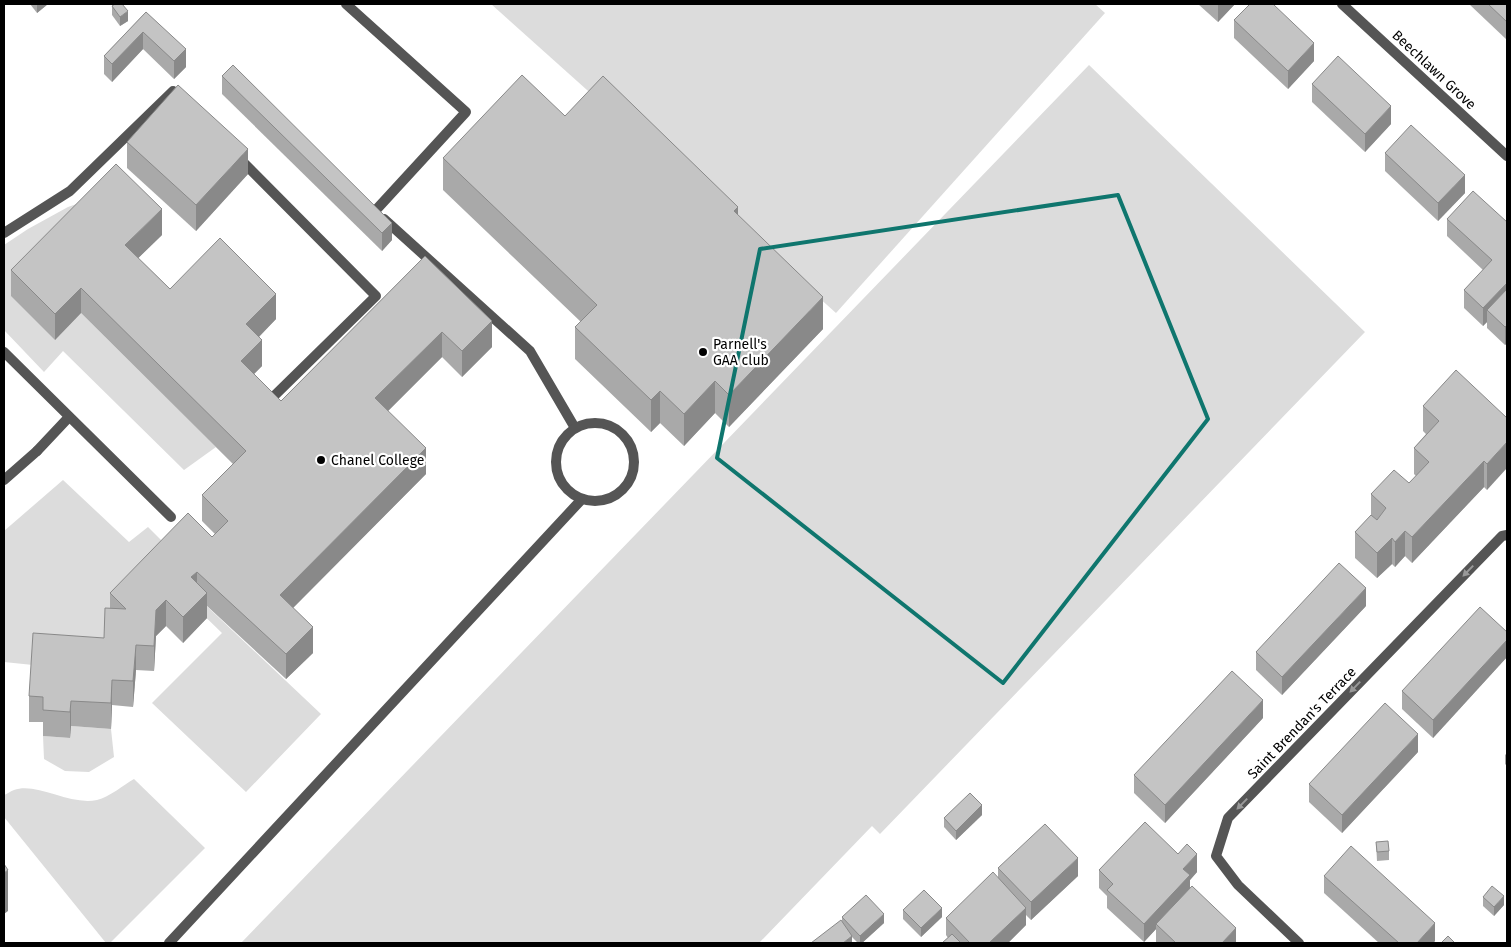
<svg xmlns="http://www.w3.org/2000/svg" width="1511" height="947" font-family="'Fira Sans',sans-serif">
	<style>
		.green { fill: #dcdcdc }
		.lines { fill: none; stroke-linecap: round; stroke-linejoin: round }
		.lane { stroke: #555; stroke-width: 10 }
		.street { stroke: #555; stroke-width: 10 }
		.wall { fill: #a9a9a9 }
		.shaded-wall { fill: #898989 }
		.building { fill: #c4c4c4; stroke: #898989 }
		.oneway { fill: #999 }
		.marked { fill: none; stroke: #0f766e; stroke-width: 4; stroke-linejoin: round }
		.poi-dot { fill: #000; stroke: #fff; stroke-width: 2 }
		.labels { text-anchor: middle; dominant-baseline: central; stroke-width: 4.5; stroke-linejoin: round; paint-order: stroke }
		.street-label { font-size: 14px; fill: #000; stroke: #fff }
		.poi-label { font-size: 14px; fill: #000; stroke: #fff; text-anchor: start }
	</style>
	<rect width="100%" height="100%" fill="#fff"/>
	<g class="green">
		<polygon points="491,4 1095,4 1105,13 836,313"/>
		<polygon points="1089,65 1365,332 880,834 872,826 759,943 241,943"/>
		<polygon points="116,190 55,340 81,313 216,447 184,470 63,351 44,372 4,330 4,245 28,229 68,207"/>
		<polygon points="63,480 129,542 148,527 174,553 104,663 33,665 4,662 4,531"/>
		<polygon points="197,597 321,714 246,792 152,703 222,633 191,603"/>
		<polygon points="71,726 111,729 114,757 89,772 65,771 44,759 43,736 70,738"/>
		<path d="M134,779l71,69 -95,95h-4l-102,-126v-22c3,-1 7,-4 10,-5 23,-8 56,16 83,10 13,-3 26,-15 37,-21z"/>
	</g>
	<g class="lines">
		<g class="lane">
			<polyline points="346,4 466,112 375,211"/>
			<polyline points="239,158 376,296 273,397"/>
			<polyline points="384,219 530,351 575,428"/>
			<polyline points="4,233 70,191 173,91 181,99"/>
			<polyline points="4,352 171,517"/>
			<circle cx="595" cy="462" r="39"/>
			<polyline points="37,451 69,417"/>
			<polyline points="169,943 582,499"/>
		</g>
		<g class="street">
			<polyline points="1342,4 1507,156"/>
			<polyline points="4,480 37,451"/>
			<polyline points="1299,943 1238,885 1216,856 1228,818 1502,536 1507,535"/>
		</g>
	</g>
	<g class="wall">
		<polygon points="30,4 48,4 37,13"/>
		<polygon points="1198,4 1235,4 1218,22"/>
		<polygon points="1469,4 1507,4 1507,40"/>
		<polygon points="112,6 128,21 120,26 112,15"/>
		<polygon points="146,12 186,67 174,79 143,49 112,82 104,74 104,56"/>
		<polygon points="1234,20 1314,61 1288,89 1234,38"/>
		<polygon points="222,76 392,240 382,251 222,94"/>
		<polygon points="1312,84 1391,124 1365,152 1312,102"/>
		<polygon points="565,116 738,216 823,329 729,427 715,413 684,446 660,423 651,432 575,359 575,327 581,322 443,190 443,158"/>
		<polygon points="127,142 248,174 196,231 127,168"/>
		<polygon points="1385,153 1465,193 1438,221 1385,171"/>
		<polygon points="1447,219 1507,222 1507,343 1505,345 1487,328 1487,322 1483,326 1464,308 1464,290 1483,270 1447,236"/>
		<polygon points="162,235 138,258 170,289 276,319 259,337 262,366 254,374 281,401 425,256 492,347 462,377 442,357 388,411 426,474 293,608 313,653 286,679 207,606 207,618 183,643 166,626 156,636 154,671 136,670 133,707 112,705 111,729 71,726 70,738 43,736 43,722 29,722 29,696 104,638 110,608 110,593 212,537 215,534 202,521 202,495 233,464 81,313 55,340 11,296 11,270"/>
		<polygon points="1423,406 1507,418 1487,490 1484,487 1412,563 1405,556 1395,567 1392,564 1377,578 1355,558 1355,532 1371,516 1371,494 1409,483 1416,476 1414,474 1414,448 1426,434 1423,431"/>
		<polygon points="1366,606 1282,695 1256,670 1256,652"/>
		<polygon points="1507,632 1507,657 1433,738 1402,709 1402,691"/>
		<polygon points="1263,718 1165,823 1134,793 1134,775"/>
		<polygon points="1418,752 1342,833 1309,802 1309,784"/>
		<polygon points="1507,753 1507,766 1505,764 1505,755"/>
		<polygon points="982,815 956,840 944,827 944,818"/>
		<polygon points="1376,842 1389,851 1389,860 1377,861"/>
		<polygon points="998,868 1078,876 1031,920 1026,915 1026,925 1008,943 942,943 948,938 946,935 946,918 998,878"/>
		<polygon points="1099,870 1197,872 1190,880 1190,888 1236,943 1157,943 1156,942 1156,929 1144,942 1107,908 1107,896 1099,888"/>
		<polygon points="1324,876 1435,941 1433,943 1379,943 1324,893"/>
		<polygon points="1483,897 1504,905 1494,916 1483,906"/>
		<polygon points="903,910 942,917 921,937 903,919"/>
		<polygon points="842,917 884,923 862,943 858,943 852,937 852,943 842,922"/>
	</g>
	<g class="shaded-wall">
		<polygon points="37,4 48,4 37,13"/>
		<polygon points="1218,4 1235,4 1218,22"/>
		<polygon points="128,11 128,21 120,26 120,17"/>
		<polygon points="143,32 143,49 112,82 112,64"/>
		<polygon points="1314,43 1314,61 1288,89 1288,71"/>
		<polygon points="186,49 186,67 174,79 174,61"/>
		<polygon points="1391,106 1391,124 1365,152 1365,134"/>
		<polygon points="248,149 248,174 196,231 196,205"/>
		<polygon points="1465,175 1465,193 1438,221 1438,203"/>
		<polygon points="738,207 738,239 734,211"/>
		<polygon points="162,209 162,235 125,271 125,245"/>
		<polygon points="392,223 392,240 382,251 382,233"/>
		<polygon points="1507,283 1507,300 1487,310 1487,322 1483,326 1483,308"/>
		<polygon points="81,288 81,313 55,340 55,314"/>
		<polygon points="276,294 276,319 246,350 246,324"/>
		<polygon points="823,297 823,329 729,427 729,395"/>
		<polygon points="492,321 492,347 462,377 462,351"/>
		<polygon points="1507,325 1507,343 1505,345 1505,327"/>
		<polygon points="442,332 442,357 375,424 375,398"/>
		<polygon points="262,340 262,366 241,387 241,361"/>
		<polygon points="715,381 715,413 684,446 684,414"/>
		<polygon points="660,391 660,423 651,432 651,400"/>
		<polygon points="1507,442 1507,468 1487,490 1487,464"/>
		<polygon points="426,448 426,474 280,621 280,595"/>
		<polygon points="1484,461 1484,487 1412,563 1412,537"/>
		<polygon points="1405,531 1405,556 1395,567 1395,542"/>
		<polygon points="1392,538 1392,564 1377,578 1377,553"/>
		<polygon points="197,572 197,597 191,577"/>
		<polygon points="1366,588 1366,606 1282,695 1282,677"/>
		<polygon points="207,593 207,618 183,643 183,617"/>
		<polygon points="166,600 166,626 156,636 154,671 154,646 156,610"/>
		<polygon points="313,627 313,653 286,679 286,654"/>
		<polygon points="1507,640 1507,657 1433,738 1433,720"/>
		<polygon points="136,645 136,670 133,707 133,681"/>
		<polygon points="112,680 112,705 111,729 111,703"/>
		<polygon points="1263,700 1263,718 1165,823 1165,805"/>
		<polygon points="71,701 71,726 70,738 70,712"/>
		<polygon points="1418,734 1418,752 1342,833 1342,815"/>
		<polygon points="982,805 982,815 956,840 956,831"/>
		<polygon points="1197,854 1197,872 1190,880 1190,893 1156,924 1156,929 1144,942 1144,924 1183,869"/>
		<polygon points="1078,858 1078,876 1031,920 1031,902"/>
		<polygon points="8,870 8,911 4,914 4,873"/>
		<polygon points="1504,896 1504,905 1494,916 1494,907"/>
		<polygon points="942,908 942,917 921,937 921,928"/>
		<polygon points="1026,908 1026,925 1008,943 989,943"/>
		<polygon points="884,914 884,923 862,943 860,943 860,936"/>
		<polygon points="1435,923 1435,941 1433,943 1417,943"/>
		<polygon points="1236,928 1236,943 1222,943"/>
		<polygon points="852,936 852,943 843,943"/>
	</g>
	<g class="building">
		<polygon points="115,4 122,4 128,11 120,17 112,6"/>
		<polygon points="1250,4 1273,4 1314,43 1288,71 1234,20"/>
		<polygon points="1488,4 1507,4 1507,22"/>
		<polygon points="146,12 186,49 174,61 143,32 112,64 104,56"/>
		<polygon points="1338,56 1391,106 1365,134 1312,84"/>
		<polygon points="233,65 392,223 382,233 222,76"/>
		<polygon points="522,75 565,116 603,76 738,207 734,211 823,297 729,395 715,381 684,414 660,391 651,400 575,327 597,305 443,158"/>
		<polygon points="178,85 248,149 196,205 127,142"/>
		<polygon points="1411,125 1465,175 1438,203 1385,153"/>
		<polygon points="116,164 162,209 125,245 170,289 220,238 276,294 246,324 262,340 241,361 281,401 425,256 492,321 462,351 442,332 375,398 426,448 280,595 313,627 286,654 197,572 191,577 207,593 183,617 166,600 156,610 154,646 136,645 133,681 112,680 111,703 71,701 70,712 43,710 43,697 29,696 33,633 104,638 105,608 126,609 110,593 188,513 212,537 228,521 202,495 246,451 81,288 55,314 11,270"/>
		<polygon points="1473,191 1507,222 1507,283 1483,308 1464,290 1492,260 1447,219"/>
		<polygon points="1507,289 1507,325 1505,327 1487,310"/>
		<polygon points="1456,370 1507,418 1507,442 1487,464 1484,461 1412,537 1405,531 1395,542 1392,538 1377,553 1355,532 1371,515 1377,520 1386,508 1371,494 1394,470 1409,483 1429,462 1414,448 1439,421 1423,406"/>
		<polygon points="1339,563 1366,588 1282,677 1256,652"/>
		<polygon points="1480,607 1507,632 1507,640 1433,720 1402,691"/>
		<polygon points="1232,671 1263,700 1165,805 1134,775"/>
		<polygon points="1385,703 1418,734 1342,815 1309,784"/>
		<polygon points="970,793 982,805 956,831 944,818"/>
		<polygon points="1145,822 1178,854 1187,844 1197,854 1183,869 1190,875 1144,924 1107,890 1113,884 1099,870"/>
		<polygon points="1045,824 1078,858 1031,902 998,868"/>
		<polygon points="1388,841 1389,851 1377,852 1376,842"/>
		<polygon points="1351,846 1435,923 1417,943 1399,943 1324,876"/>
		<polygon points="4,864 8,870 4,873"/>
		<polygon points="993,872 1026,908 989,943 970,943 946,918"/>
		<polygon points="1192,886 1236,928 1222,943 1176,943 1156,924"/>
		<polygon points="1492,886 1504,896 1494,907 1483,897"/>
		<polygon points="924,890 942,908 921,928 903,910"/>
		<polygon points="866,895 884,914 860,936 842,917"/>
		<polygon points="841,920 852,936 843,943 811,943"/>
		<polygon points="952,934 961,943 942,943"/>
		<polygon points="1448,936 1455,943 1441,943"/>
	</g>
	<defs><path id="oneway-solid" d="M-6-.8H1V-3.2L6.5 0L1 3.2V.8H-6Z" transform="scale(1.25)"/></defs>
	<g class="oneway">
		<use href="#oneway-solid" transform="translate(1468 571) rotate(134)"/>
		<use href="#oneway-solid" transform="translate(1355 687) rotate(134)"/>
		<use href="#oneway-solid" transform="translate(1242 804) rotate(134)"/>
	</g>
	<path class="marked" d="M1118,195l90,224 -205,264 -286,-225 43,-209z"/>
	<g class="poi-dot">
		<circle cx="703" cy="352" r="5"/>
		<circle cx="321" cy="460" r="5"/>
	</g>
	<g class="labels">
		<g class="street-label">
			<text transform="translate(1434 70) rotate(43)">Beechlawn Grove</text>
			<text transform="translate(1302 723) rotate(-46)">Saint Brendan's Terrace</text>
		</g>
		<g class="poi-label">
			<text x="713" y="344">Parnell's<tspan x="713" dy="16">GAA club</tspan></text>
			<text x="331" y="460">Chanel College</text>
		</g>
	</g>
	<rect width="1511" height="947" fill="none" stroke="#000000" stroke-width="10"/>
</svg>
